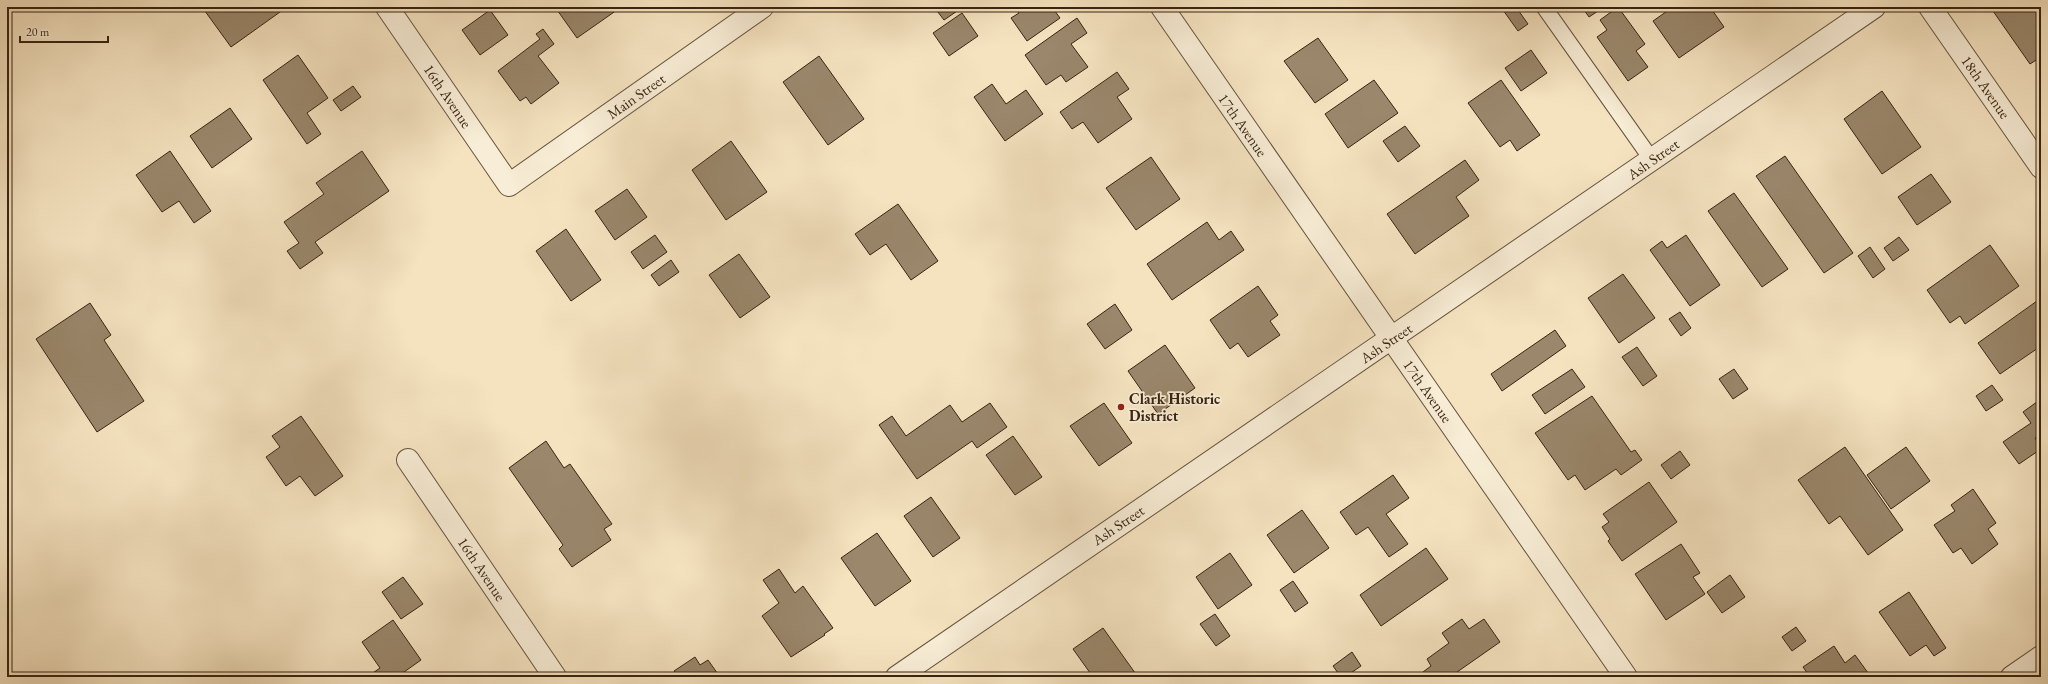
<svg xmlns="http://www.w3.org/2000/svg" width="2048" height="684" font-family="'EB Garamond',serif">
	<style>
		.building { fill: #9a876c; stroke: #382411 }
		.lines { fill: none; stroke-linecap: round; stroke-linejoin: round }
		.lane-casing { stroke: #67543d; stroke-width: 17 }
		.street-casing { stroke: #67543d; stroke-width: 24 }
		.lane { stroke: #f8edd6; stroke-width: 15 }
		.street { stroke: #f8edd6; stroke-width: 22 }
		.poi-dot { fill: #8f2418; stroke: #f8edd6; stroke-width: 1.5 }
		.labels { text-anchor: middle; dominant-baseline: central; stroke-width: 3.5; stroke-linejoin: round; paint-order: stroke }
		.street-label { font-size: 15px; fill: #382411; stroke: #f8edd6 }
		.poi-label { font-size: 15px; font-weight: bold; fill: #382411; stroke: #f8edd6; text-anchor: start }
	</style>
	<rect width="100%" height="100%" fill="#f5e3c0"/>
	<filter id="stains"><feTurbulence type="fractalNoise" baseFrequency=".005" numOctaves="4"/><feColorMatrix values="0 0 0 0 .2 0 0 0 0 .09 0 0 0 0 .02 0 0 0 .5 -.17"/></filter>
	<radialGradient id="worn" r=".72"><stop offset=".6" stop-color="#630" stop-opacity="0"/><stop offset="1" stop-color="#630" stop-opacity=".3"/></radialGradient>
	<g class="building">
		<polygon points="202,7 287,7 231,47"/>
		<polygon points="555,7 615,7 617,10 577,38"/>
		<polygon points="934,7 963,7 944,20"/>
		<polygon points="1015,7 1052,7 1060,18 1027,41 1011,18 1019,13"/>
		<polygon points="1506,7 1516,7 1528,24 1518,31 1503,10"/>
		<polygon points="1582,7 1604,7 1589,17"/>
		<polygon points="1618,7 1645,44 1636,51 1648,67 1628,81 1597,37 1607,30 1600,20"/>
		<polygon points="1673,7 1710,7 1724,27 1679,58 1653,21"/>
		<polygon points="1999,7 2041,7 2041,57 2030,64 1993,11"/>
		<polygon points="490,10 508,35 480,55 462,30"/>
		<polygon points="962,13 978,36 949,56 933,33"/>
		<polygon points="1077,18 1087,33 1071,44 1088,67 1066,82 1061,75 1046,85 1025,55"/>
		<polygon points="543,29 554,44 538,56 559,83 531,104 526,97 520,101 498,71 540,39 536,34"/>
		<polygon points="1318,38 1348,80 1315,103 1284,61"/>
		<polygon points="1531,50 1547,73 1521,91 1505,68"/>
		<polygon points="298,55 328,98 307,113 321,134 307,144 263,80"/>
		<polygon points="819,56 864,119 828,145 783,82"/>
		<polygon points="1117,72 1129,89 1117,97 1132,119 1098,143 1083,122 1072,129 1060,112"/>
		<polygon points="1374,80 1398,113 1348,148 1325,114"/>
		<polygon points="1501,80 1540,135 1517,151 1510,140 1500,147 1468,103"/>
		<polygon points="992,84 1006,104 1026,90 1043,114 1005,141 974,97"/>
		<polygon points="353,86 361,97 341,111 333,100"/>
		<polygon points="1882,91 1921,147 1882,174 1844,119"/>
		<polygon points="230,108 252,139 212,168 190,136"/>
		<polygon points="1405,126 1420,146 1398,162 1383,141"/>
		<polygon points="731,141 767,192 726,220 692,170"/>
		<polygon points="170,151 211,211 194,223 179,201 162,212 136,175"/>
		<polygon points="362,151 389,191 315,242 323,253 300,269 287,251 299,243 284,222 324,194 316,183"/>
		<polygon points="1785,156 1853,253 1824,273 1756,176"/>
		<polygon points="1151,157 1180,199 1136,230 1106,188"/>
		<polygon points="1465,160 1479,180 1456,197 1469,216 1415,254 1387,214"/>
		<polygon points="1931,174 1951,202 1917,225 1898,197"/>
		<polygon points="627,189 647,217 615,240 595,211"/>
		<polygon points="1734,193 1788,269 1762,287 1708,211"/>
		<polygon points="898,204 938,261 911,280 886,244 870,255 855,234"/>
		<polygon points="1207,222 1219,240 1231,231 1244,250 1172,300 1147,264"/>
		<polygon points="566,229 601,280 571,301 536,251"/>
		<polygon points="655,235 667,252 643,269 631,252"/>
		<polygon points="1686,235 1720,285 1690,306 1650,250 1662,241 1667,248"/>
		<polygon points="1899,237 1909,250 1893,261 1884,248"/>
		<polygon points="1990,245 2019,286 1965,324 1960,316 1950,323 1927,290"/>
		<polygon points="1870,247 1885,269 1873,278 1858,256"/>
		<polygon points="739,254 770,297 740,318 709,275"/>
		<polygon points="671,260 679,272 659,286 651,275"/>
		<polygon points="1623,274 1655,318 1619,343 1588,298"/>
		<polygon points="1258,286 1278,315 1270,321 1280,335 1248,357 1238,343 1230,349 1210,320"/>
		<polygon points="2037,301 2041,307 2041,346 2000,374 1978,343"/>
		<polygon points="90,303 111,335 104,340 144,401 97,432 36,339"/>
		<polygon points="1115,304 1132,330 1105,349 1087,324"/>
		<polygon points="1680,312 1691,328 1681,336 1669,319"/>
		<polygon points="1555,330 1566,346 1502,391 1491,374"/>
		<polygon points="1165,345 1195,388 1158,414 1128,371"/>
		<polygon points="1637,347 1657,376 1643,386 1622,357"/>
		<polygon points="1572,369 1585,387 1545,414 1532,395"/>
		<polygon points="1734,369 1748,389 1733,399 1719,379"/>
		<polygon points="1992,385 2003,400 1986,411 1976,396"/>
		<polygon points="1592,396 1631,452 1635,450 1642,460 1621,475 1616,469 1585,490 1575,475 1568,480 1535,433"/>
		<polygon points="2041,399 2041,436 2040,435 2035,438 2041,449 2019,464 2003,442 2031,423 2023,412"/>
		<polygon points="990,403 1007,427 977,448 972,441 917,479 879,425 892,416 906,436 950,405 962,422"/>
		<polygon points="1104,403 1132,443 1099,466 1070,426"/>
		<polygon points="301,416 343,476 315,496 300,476 286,486 266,457 280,447 272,436"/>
		<polygon points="1013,436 1042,477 1015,495 986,455"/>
		<polygon points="546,441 564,468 570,464 612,524 604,529 611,540 572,567 559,549 563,545 509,468"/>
		<polygon points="1845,447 1903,530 1868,555 1840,516 1829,524 1798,480"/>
		<polygon points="1906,447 1930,481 1891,509 1867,475"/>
		<polygon points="1680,451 1690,465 1671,479 1661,465"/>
		<polygon points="1393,475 1409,498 1386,514 1408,544 1389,557 1368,527 1356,535 1340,512"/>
		<polygon points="1649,482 1677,522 1622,561 1608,541 1610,539 1602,527 1609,522 1603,514"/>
		<polygon points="1973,489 1996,523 1988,529 1998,544 1972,564 1961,548 1953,553 1934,525 1955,511 1951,505"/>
		<polygon points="931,497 960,538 933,557 904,516"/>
		<polygon points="1302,510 1329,548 1294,573 1267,535"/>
		<polygon points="877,533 911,581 875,606 841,558"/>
		<polygon points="1681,544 1700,573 1693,577 1705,594 1666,620 1635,574"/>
		<polygon points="1426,548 1448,579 1381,626 1360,595"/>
		<polygon points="1230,553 1252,585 1218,609 1196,577"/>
		<polygon points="779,569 795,593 803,586 833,628 824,634 825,635 791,657 762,616 779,603 763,580"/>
		<polygon points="1730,575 1745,597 1722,613 1707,592"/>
		<polygon points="403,577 423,604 401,619 382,592"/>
		<polygon points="1293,581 1308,603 1295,612 1280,590"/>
		<polygon points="1909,592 1946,648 1934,656 1926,645 1910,656 1879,612"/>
		<polygon points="1215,614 1230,636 1216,646 1200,624"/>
		<polygon points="1462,619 1469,629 1484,619 1500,642 1450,677 1439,677 1438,675 1435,677 1420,677 1419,675 1431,666 1427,659 1449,643 1442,633"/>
		<polygon points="393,620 421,660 397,677 367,677 380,668 362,642"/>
		<polygon points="1796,627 1806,641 1792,651 1782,637"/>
		<polygon points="1103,628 1138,677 1093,677 1073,649"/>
		<polygon points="1834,646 1845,663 1855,655 1871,677 1810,677 1803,667"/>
		<polygon points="1352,652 1361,666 1345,677 1341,677 1333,666"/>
		<polygon points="695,657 700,665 708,660 720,677 679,677 674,671"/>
	</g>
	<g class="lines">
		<g class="lane-casing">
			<g id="lane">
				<polyline points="1544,7 1652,160"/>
				<polyline points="2032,663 2041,676"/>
			</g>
		</g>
		<g class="street-casing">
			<g id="street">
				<polyline points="387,7 509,185 762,7"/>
				<polyline points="1162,7 1626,677"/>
				<polyline points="1930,7 2041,167"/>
				<polyline points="408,460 555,677"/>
				<polyline points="897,677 1874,7"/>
				<polyline points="2012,677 2041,657"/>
			</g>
		</g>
		<use href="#lane" class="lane"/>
		<use href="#street" class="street"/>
	</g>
	<circle class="poi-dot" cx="1121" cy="407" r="4"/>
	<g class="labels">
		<g class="street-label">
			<text transform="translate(1986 87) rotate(55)">18th Avenue</text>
			<text transform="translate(448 96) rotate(56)">16th Avenue</text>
			<text transform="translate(636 96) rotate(-35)">Main Street</text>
			<text transform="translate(1243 125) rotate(55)">17th Avenue</text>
			<text transform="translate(1653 159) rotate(-35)">Ash Street</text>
			<text transform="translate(1386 343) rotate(-34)">Ash Street</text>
			<text transform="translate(1428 391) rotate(55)">17th Avenue</text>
			<text transform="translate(1118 525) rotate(-34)">Ash Street</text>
			<text transform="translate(482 569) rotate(56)">16th Avenue</text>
		</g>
		<g class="poi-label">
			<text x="1129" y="398">Clark Historic<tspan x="1129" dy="17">District</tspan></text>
		</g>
	</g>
	<rect width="2048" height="684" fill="none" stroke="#f5e3c0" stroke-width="24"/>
	<rect x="8" y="8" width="2032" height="668" fill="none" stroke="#382411" stroke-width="2"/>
	<rect x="12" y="12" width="2024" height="660" fill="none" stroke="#382411"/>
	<path d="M20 36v6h88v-6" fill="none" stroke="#382411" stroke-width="2"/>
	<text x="26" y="36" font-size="12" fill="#382411" stroke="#f8edd6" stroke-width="3" paint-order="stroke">20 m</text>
	<rect width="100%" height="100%" filter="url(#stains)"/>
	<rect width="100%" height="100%" fill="url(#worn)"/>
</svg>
